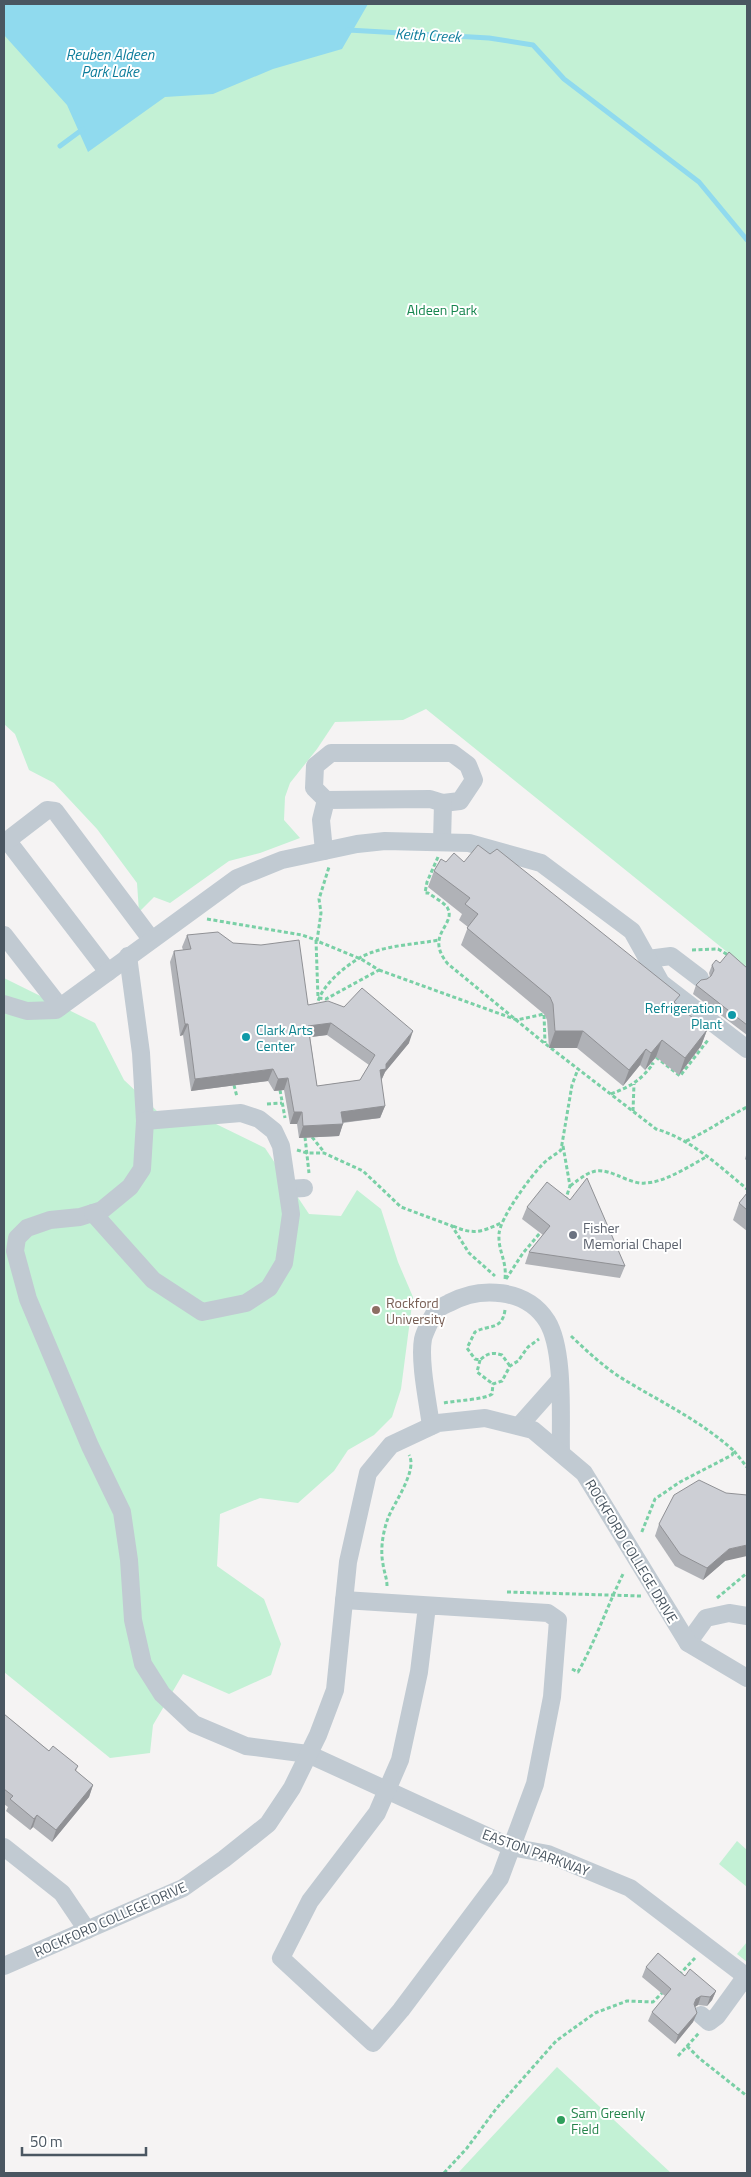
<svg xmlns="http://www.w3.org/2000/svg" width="751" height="2177" font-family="'Titillium Web',sans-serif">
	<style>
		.green { fill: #c3f1d5 }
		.water { fill: #90daee }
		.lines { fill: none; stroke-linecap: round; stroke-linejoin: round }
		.stream { stroke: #90daee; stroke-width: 5 }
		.path { stroke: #7ad0a6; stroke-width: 3; stroke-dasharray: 4 2.5; stroke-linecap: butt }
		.minor { stroke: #c1cad2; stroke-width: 18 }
		.wall { fill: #b0b2b7; fill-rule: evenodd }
		.shaded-wall { fill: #909195 }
		.building { fill: #cdcfd5; stroke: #909195; fill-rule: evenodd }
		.culture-dot { fill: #0f9aa8; stroke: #fff; stroke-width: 2 }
		.worship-dot { fill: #6b7280; stroke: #fff; stroke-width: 2 }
		.education-dot { fill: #8d6e63; stroke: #fff; stroke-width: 2 }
		.leisure-dot { fill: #2e9e5b; stroke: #fff; stroke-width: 2 }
		.labels { text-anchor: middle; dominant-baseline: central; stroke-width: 4; stroke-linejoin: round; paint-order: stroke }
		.park-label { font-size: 14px; fill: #17864f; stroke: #fff }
		.culture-label { font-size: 14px; fill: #0d838f; stroke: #fff; text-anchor: end }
		.worship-label { font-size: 14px; fill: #5b616d; stroke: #fff; text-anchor: start }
		.education-label { font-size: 14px; fill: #785e54; stroke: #fff; text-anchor: start }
		.street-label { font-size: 14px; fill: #4a5661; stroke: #fff }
		.leisure-label { font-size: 14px; fill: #27864d; stroke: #fff; text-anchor: start }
		.water-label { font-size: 15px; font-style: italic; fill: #0c7c9b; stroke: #fff }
	</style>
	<rect width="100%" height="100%" fill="#f5f3f3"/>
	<g class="green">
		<polygon points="4,4 747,4 747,968 426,709 403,720 335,722 317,749 290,783 285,797 284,820 300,838 260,853 229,861 170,903 154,897 139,912 137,883 97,829 54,783 29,770 15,734 4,724"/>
		<polygon points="4,978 95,1023 124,1080 157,1111 216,1124 265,1148 309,1214 341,1216 357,1190 381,1209 398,1262 413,1297 401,1389 392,1417 374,1435 348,1450 334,1471 298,1503 260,1498 220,1514 217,1566 264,1599 281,1644 271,1675 229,1694 183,1674 153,1725 150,1753 110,1758 4,1672"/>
		<polygon points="737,1841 747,1850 747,1887 719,1864"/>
		<polygon points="747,1942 747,1962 737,1954"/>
		<polygon points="557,2067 671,2173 458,2173"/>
	</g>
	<polygon class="water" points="4,4 368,4 342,49 273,69 213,94 165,97 88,152 67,105 4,35"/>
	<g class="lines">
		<g class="stream">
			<polyline points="348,30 489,38 533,45 564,79 699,182 747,240"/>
			<polyline points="60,146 83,129"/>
		</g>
		<g class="path">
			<path d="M438,857l-11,25 -2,11h3c6,4 15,9 19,14 11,18 -24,27 1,57l95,78 113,87c35,10 63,37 91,60"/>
			<polyline points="207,919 302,935 316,940"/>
			<polyline points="316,940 318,998 326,999 379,970 361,959 317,941 321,913 319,899 329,867"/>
			<polyline points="692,950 718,949 728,955"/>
			<polyline points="379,970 517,1020 544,1014 545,1043"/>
			<path d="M317,1007c1,-21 36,-49 56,-55 20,-7 44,-8 66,-12"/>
			<polyline points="656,1057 680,1076 708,1040"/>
			<polyline points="234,1085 237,1097"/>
			<polyline points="280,1090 285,1118"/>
			<path d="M611,1094c20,-8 29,-13 42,-30l-2,-1"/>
			<polyline points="267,1104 282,1103"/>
			<polyline points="633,1111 634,1084"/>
			<polyline points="305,1137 309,1173"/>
			<polyline points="312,1137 324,1152"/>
			<path d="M686,1141c22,-10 40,-23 61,-34"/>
			<polyline points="563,1146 570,1186 565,1201"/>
			<polyline points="297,1150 307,1153 324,1153 363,1171 401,1207 452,1226 469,1253 495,1276"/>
			<path d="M570,1186c25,-19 28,-19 56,-7 6,2 13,5 19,4 18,0 45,-17 61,-26"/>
			<path d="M453,1226c20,9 29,6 48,-3"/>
			<path d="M505,1279c2,-19 -7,-27 -6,-45 1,-16 31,-57 43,-69 5,-6 13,-10 19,-15l11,-65 6,-16"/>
			<polyline points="506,1279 523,1253 540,1233"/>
			<path d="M505,1310c-3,21 -16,14 -30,22l-8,16 8,11 5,1c8,-7 12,-8 22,-5l8,11"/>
			<path d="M571,1336c18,17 36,34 57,46 37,22 74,40 106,69l-2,4 -52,27 -25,17 -14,35"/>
			<polyline points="480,1360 477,1372 493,1384"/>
			<path d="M444,1403c14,-3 39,-3 48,-9l1,-10 9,-3 8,-15 8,-5 10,-14 11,-8"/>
			<polyline points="734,1451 747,1467"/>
			<path d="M387,1586c0,-8 -3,-14 -4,-22 -3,-15 0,-32 5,-46 6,-15 30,-48 21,-63"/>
			<polyline points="507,1592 641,1596"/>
			<polyline points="717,1598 747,1573"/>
			<path d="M572,1669l6,3c18,-32 30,-68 46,-100"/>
			<polyline points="679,1975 695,1958"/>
			<polyline points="687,2046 699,2058 747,2096"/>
			<polyline points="678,2056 699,2033"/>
			<polyline points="444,2173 467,2148 496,2109 556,2041 595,2013 627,2001 653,2002 664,1991"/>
		</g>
		<g class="minor">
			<polyline points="326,800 314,788 315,766 331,753 452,753 468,765 474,780 460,801 443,803"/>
			<polyline points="7,840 108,972"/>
			<polyline points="4,843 47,810 55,811 151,939"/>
			<polyline points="324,851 321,820 326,800 430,799 443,803 442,842"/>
			<polyline points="4,935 60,1007"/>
			<polyline points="128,956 141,1053 145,1121 142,1169 130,1187 102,1210 80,1217 50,1220 27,1228 17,1238 15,1251 28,1299 90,1446 122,1512 129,1560 133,1620 143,1664 162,1694 194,1724 246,1746 308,1754 511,1847 548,1854 630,1888 747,1977"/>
			<polyline points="648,959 671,956 700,978"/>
			<polyline points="4,1004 27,1011 56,1010 237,878 282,860 357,844 385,841 469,843 541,863 632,931 661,983 747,1049"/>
			<polyline points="288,1189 304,1188"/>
			<polyline points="93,1213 153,1280 202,1312 246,1303 269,1288 284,1263 291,1214 281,1146 274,1131 259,1119 241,1113 145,1121"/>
			<path d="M431,1426c-3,-23 -12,-65 -8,-87 1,-5 10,-25 13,-28 2,-3 9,-6 13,-8 31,-17 77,-15 98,18 18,29 13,98 14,132"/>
			<polyline points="519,1426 559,1381"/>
			<polyline points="344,1600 548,1613 558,1620 552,1697 535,1784 500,1878 401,2010 373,2043 281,1958 310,1901 377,1813 400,1760 419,1672 427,1606"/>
			<polyline points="688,1643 706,1618 729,1613 747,1616"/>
			<polyline points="4,1847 62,1893 87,1930"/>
			<polyline points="4,1966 183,1888 224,1859 268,1824 292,1788 318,1735 335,1690 348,1562 368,1473 391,1445 438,1423 485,1418 533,1430 584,1473 688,1643 747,1678"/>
			<polyline points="701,2015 709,2022 717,2016 746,1976"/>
		</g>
	</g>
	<g class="wall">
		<polygon points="446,862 464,862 676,1004 707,1030 701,1046 679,1075 656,1057 645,1070 640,1065 623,1086 577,1048 549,1048 547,1020 544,1014 461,945 468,927 459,920 462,914 428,887 434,871"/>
		<path d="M187,935l121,70 101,38 -24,29 -4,9 4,25 -5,12 -37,5 -4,13 -40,2 -2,-14h-7l-6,-34 -10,1 -6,-10 -77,10 -8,-56 -3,1 -10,-74 4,-11 9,-1 -1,-3zM327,1035l42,30 -9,15 -43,6 -7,-49z"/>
		<polygon points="720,963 747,968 747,1035 693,994 696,985 710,977 709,973 712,965"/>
		<polygon points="747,1152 747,1161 745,1159"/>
		<polygon points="747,1193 747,1231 733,1220 739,1203"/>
		<polygon points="527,1207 625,1266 620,1278 525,1264 529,1252 543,1235 522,1219"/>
		<polygon points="659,1524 725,1561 703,1580 675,1566 655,1536"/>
		<polygon points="4,1714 49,1751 78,1766 76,1771 93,1785 89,1797 52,1842 33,1827 30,1830 6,1811 8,1807 4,1804"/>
		<polygon points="646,1967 685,1976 716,1991 712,2000 707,2006 698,2005 695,2007 697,2013 693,2022 675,2044 648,2021 652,2012 665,1996 642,1977"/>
	</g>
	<g class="shaded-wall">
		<polygon points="331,1023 327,1035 304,1038 308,1026"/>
		<polygon points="185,1024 188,1024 183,1035 180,1036"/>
		<polygon points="707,1030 701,1046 679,1075 685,1058"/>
		<polygon points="413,1031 409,1043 385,1072 381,1081 380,1070 386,1064"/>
		<polygon points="555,1031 583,1031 577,1048 549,1048"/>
		<polygon points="662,1040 656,1057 645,1070 651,1053"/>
		<polygon points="646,1049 640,1065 623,1086 629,1070"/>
		<polygon points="273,1069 268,1081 191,1091 195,1079"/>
		<polygon points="288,1078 284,1090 274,1091 278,1079"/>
		<polygon points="385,1106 380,1118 337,1123 341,1112"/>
		<polygon points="294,1112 302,1112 297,1124 290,1124"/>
		<polygon points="343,1124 339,1136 299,1138 303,1126"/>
		<polygon points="747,1545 747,1556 725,1561 703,1580 707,1568 729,1549"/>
		<polygon points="93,1785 89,1797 52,1842 56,1830"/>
		<polygon points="37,1815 33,1827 30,1830 34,1819"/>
		<polygon points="716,1991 712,2000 707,2006 710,1997"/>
		<polygon points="701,1996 698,2005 693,2008 696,1999"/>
		<polygon points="697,2013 693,2022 675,2044 678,2035"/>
	</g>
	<g class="building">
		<polygon points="478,845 490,854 497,849 680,995 674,1002 707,1030 685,1058 662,1040 651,1053 646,1049 629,1070 583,1031 555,1031 553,1004 550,997 467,928 478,914 465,904 470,898 434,871 441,859 446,862 454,853 464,862"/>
		<path d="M218,932l15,11 28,2 38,-5 9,65 20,-4 16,6 18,-19 51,43 -27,33v5l-6,1 5,36 -44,6 2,12 -40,2 -1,-14h-8l-6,-34 -10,1 -5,-10 -78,10 -7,-55h-3l-11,-73 17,-2 -4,-14zM331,1023l44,32 -15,25 -43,6 -9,-60z"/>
		<polygon points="729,952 747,968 747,1025 696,985 701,980 707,979 711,976 714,970 712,965 716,960 720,963"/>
		<polygon points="587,1178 625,1266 529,1252 550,1226 527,1207 547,1182 570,1200"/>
		<polygon points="747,1193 747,1210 739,1203"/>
		<polygon points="699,1480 726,1493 747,1495 747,1545 729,1549 707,1568 680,1554 659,1524 674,1495"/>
		<polygon points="4,1714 49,1751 53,1746 78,1766 75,1770 93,1785 56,1830 37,1815 34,1819 10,1799 13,1796 4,1789"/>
		<polygon points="658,1953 685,1976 690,1969 716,1991 710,1997 701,1996 696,1999 694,2004 697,2013 678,2035 652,2012 671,1989 646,1967"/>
	</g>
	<g class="culture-dot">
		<circle cx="732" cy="1015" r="5"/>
		<circle cx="246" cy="1037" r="5"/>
	</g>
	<circle class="worship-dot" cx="573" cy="1235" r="5"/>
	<circle class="education-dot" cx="376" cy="1310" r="5"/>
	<circle class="leisure-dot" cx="561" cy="2120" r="5"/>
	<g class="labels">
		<g class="park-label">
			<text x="442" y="309">Aldeen Park</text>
		</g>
		<g class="culture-label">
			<text x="722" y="1007">Refrigeration<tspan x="722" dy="16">Plant</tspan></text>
			<text x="256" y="1029" text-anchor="start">Clark Arts<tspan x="256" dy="16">Center</tspan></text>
		</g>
		<g class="worship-label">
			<text x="583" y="1227">Fisher<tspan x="583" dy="16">Memorial Chapel</tspan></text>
		</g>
		<g class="education-label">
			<text x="386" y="1302">Rockford<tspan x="386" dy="16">University</tspan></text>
		</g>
		<g class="street-label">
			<text transform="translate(632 1551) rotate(59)">ROCKFORD COLLEGE DRIVE</text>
			<text transform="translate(536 1852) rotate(20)">EASTON PARKWAY</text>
			<text transform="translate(110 1919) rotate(-24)">ROCKFORD COLLEGE DRIVE</text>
		</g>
		<g class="leisure-label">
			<text x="571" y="2112">Sam Greenly<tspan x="571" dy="16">Field</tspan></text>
		</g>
		<g class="water-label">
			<text transform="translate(428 35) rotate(3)">Keith Creek</text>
			<text x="110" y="54">Reuben Aldeen<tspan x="110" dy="17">Park Lake</tspan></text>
		</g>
	</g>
	<rect width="751" height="2177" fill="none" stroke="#4a5661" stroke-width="10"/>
	<path d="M22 2147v8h124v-8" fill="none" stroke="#4a5661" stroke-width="2.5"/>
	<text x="30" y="2147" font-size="15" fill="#4a5661" stroke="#ffffff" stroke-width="4" paint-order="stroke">50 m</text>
</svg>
